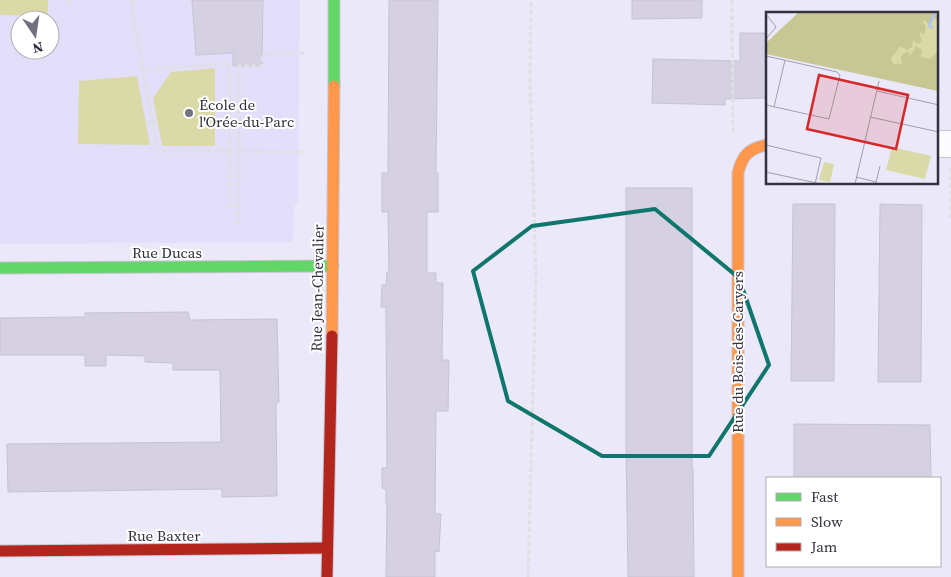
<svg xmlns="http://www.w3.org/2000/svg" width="951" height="577" font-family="'Source Serif 4',serif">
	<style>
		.built { fill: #e3dffa; fill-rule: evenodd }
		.green { fill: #dadaa8 }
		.building { fill: #d5d0e2; stroke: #c7c3d1 }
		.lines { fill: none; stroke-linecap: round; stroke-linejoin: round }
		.street-casing { stroke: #c7c5d3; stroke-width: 28 }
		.fast-casing { stroke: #c7c5d3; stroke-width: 13 }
		.slow-casing { stroke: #c7c5d3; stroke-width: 13 }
		.jam-casing { stroke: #c7c5d3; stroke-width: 13 }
		.path { stroke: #dfdfe4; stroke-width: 3; stroke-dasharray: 5 2.5; stroke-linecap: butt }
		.street { stroke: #fcfcfe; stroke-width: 26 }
		.fast { stroke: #63d668; stroke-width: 11 }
		.slow { stroke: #ff974d; stroke-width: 11 }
		.jam { stroke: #b3261e; stroke-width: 11 }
		.marked { fill: none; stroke: #0f766e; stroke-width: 4; stroke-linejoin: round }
		.poi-dot { fill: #737180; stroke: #fff; stroke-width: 2 }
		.labels { text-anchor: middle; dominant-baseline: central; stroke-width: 4; stroke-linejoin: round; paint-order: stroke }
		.poi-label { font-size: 15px; fill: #33313f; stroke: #fff; text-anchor: start }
		.street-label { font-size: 15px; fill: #33313f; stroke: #fff }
		.inset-river { fill: none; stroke: #adc3f7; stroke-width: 2.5 }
		.inset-road { fill: none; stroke: #a19faf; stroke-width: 1 }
		.view { fill: #d62828; fill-opacity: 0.15; stroke: #d62828; stroke-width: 2.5 }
		.inset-edge { fill: none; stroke: #33313f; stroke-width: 2.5 }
	</style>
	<rect width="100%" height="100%" fill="#ebe8f9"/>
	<path class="built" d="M0,0h300l-2,203 -4,4 -1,35 -293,2zM20,20h30v30h-30z"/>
	<g class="green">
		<polygon points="0,0 48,0 48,16 0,15"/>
		<polygon points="215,68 215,146 162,146 153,98 171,72"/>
		<polygon points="137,76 150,145 78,144 79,81"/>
	</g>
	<g class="building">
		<polygon points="192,0 263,0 262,66 233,66 233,53 196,55"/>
		<polygon points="389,0 438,0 436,173 438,173 438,212 427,212 427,273 436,273 436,283 443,283 442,360 449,360 448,411 436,411 435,514 441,514 439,552 435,551 435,577 386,577 387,503 386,503 386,489 382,488 382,468 387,468 386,307 381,307 382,285 386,285 387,272 389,272 388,212 382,212 382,173 388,173"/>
		<polygon points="632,0 702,0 702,18 632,19"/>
		<polygon points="740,33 767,33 767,98 725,99 725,105 652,103 653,59 740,61"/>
		<polygon points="626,188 692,188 692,467 693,467 694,577 628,577 626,446"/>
		<polygon points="793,204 835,204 834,381 791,381"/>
		<polygon points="880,204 922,205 921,382 878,382"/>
		<polygon points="188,312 190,320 277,319 279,402 276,402 277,496 222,497 222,489 8,492 7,444 221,442 220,370 173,370 173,363 145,362 145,356 106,355 106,366 85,366 85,355 0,355 0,318 85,317 85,313"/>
		<polygon points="794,424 930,425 931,478 794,478"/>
	</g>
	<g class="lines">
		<g class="street-casing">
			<polyline id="street" points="937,144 951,144"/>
		</g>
		<g class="fast-casing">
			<g id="fast">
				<polyline points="334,86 334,0"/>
				<polyline points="0,268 333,266"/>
			</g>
		</g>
		<g class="slow-casing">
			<g id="slow">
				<polyline points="332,336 334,86"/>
				<path d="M738,577v-404c4,-17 11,-25 29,-28"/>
			</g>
		</g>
		<g class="jam-casing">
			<g id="jam">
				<polyline points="0,551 327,548"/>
				<polyline points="327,577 332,336"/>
			</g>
		</g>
		<g class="path">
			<polyline points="133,0 133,16 158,151 230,151 229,63 143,70"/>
			<polyline points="732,0 733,132"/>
			<polyline points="69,5 69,0"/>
			<polyline points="146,123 157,122"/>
			<polyline points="230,151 229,206 238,205"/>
			<polyline points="239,151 239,66 262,66 262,54 304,53"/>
			<polyline points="951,168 951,220"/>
			<polyline points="238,224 239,151 303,152"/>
			<polyline points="528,577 536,276 530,81 531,0"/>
		</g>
		<use href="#street" class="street"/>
		<use href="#fast" class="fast"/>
		<use href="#slow" class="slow"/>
		<use href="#jam" class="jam"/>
	</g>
	<path class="marked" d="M655,209l84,69 30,87 -60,91h-107l-94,-55 -35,-130 59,-45z"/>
	<circle class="poi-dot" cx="189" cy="113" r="5"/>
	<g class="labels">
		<g class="poi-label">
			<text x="199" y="104">École de<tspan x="199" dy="17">l'Orée-du-Parc</tspan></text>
		</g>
		<g class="street-label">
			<text x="167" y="252">Rue Ducas</text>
			<text transform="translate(317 288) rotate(-89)">Rue Jean-Chevalier</text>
			<text transform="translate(737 352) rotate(-90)">Rue du Bois-des-Caryers</text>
			<text x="164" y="535">Rue Baxter</text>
		</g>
	</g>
	<g transform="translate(766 12)">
		<rect width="172" height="172" fill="#ebe8f9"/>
		<path d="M115,0h57v79l-74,-18zM126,135l39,9 -6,23 -39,-9zM58,150l10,2 -4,18 -11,-2z" fill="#dadaa8"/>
		<path d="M33,0h127l12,3v7l-5,-5 -4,8 -4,-5 -3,2 4,4 -2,9 -5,-3 3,10 -5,2 -4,-4 -1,7 -5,3 -7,-4 -9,13 3,6 5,-2 3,2 -1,-9 7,-5 2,5 6,-10 6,4 -1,7 9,2 8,-7v39l-172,-37v-11z" fill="#c7c793"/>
		<path class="inset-river" d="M167,16l-4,-2 6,-14"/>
		<path class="inset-road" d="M0,2l10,13 -10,12M0,44l71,16 3,3 -11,44 -63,-14M111,79l62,14M8,95l11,-47M104,105l69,15M0,133l55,13 -6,26M0,160l55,12M90,165l20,5v2M110,170l4,-16M89,172l24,-103"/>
		<path class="view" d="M53,63l89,20 -12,54 -89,-20z"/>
		<rect width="172" height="172" class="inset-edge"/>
	</g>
	<rect x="766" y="477" width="175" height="90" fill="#ffffff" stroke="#adadb2"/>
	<rect x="776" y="493" width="25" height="8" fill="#63d668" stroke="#adadb2"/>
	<text x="811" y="502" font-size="15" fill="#33313f">Fast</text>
	<rect x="776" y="518" width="25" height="8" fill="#ff974d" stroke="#adadb2"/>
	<text x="811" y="527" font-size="15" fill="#33313f">Slow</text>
	<rect x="776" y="543" width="25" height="8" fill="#b3261e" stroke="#adadb2"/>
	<text x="811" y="552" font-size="15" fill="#33313f">Jam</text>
	<g transform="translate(35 35) rotate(167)"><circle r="24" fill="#ffffff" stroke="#adadb2"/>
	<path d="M0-4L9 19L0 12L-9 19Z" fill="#737180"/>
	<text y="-8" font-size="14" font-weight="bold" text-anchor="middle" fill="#33313f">N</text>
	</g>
</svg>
